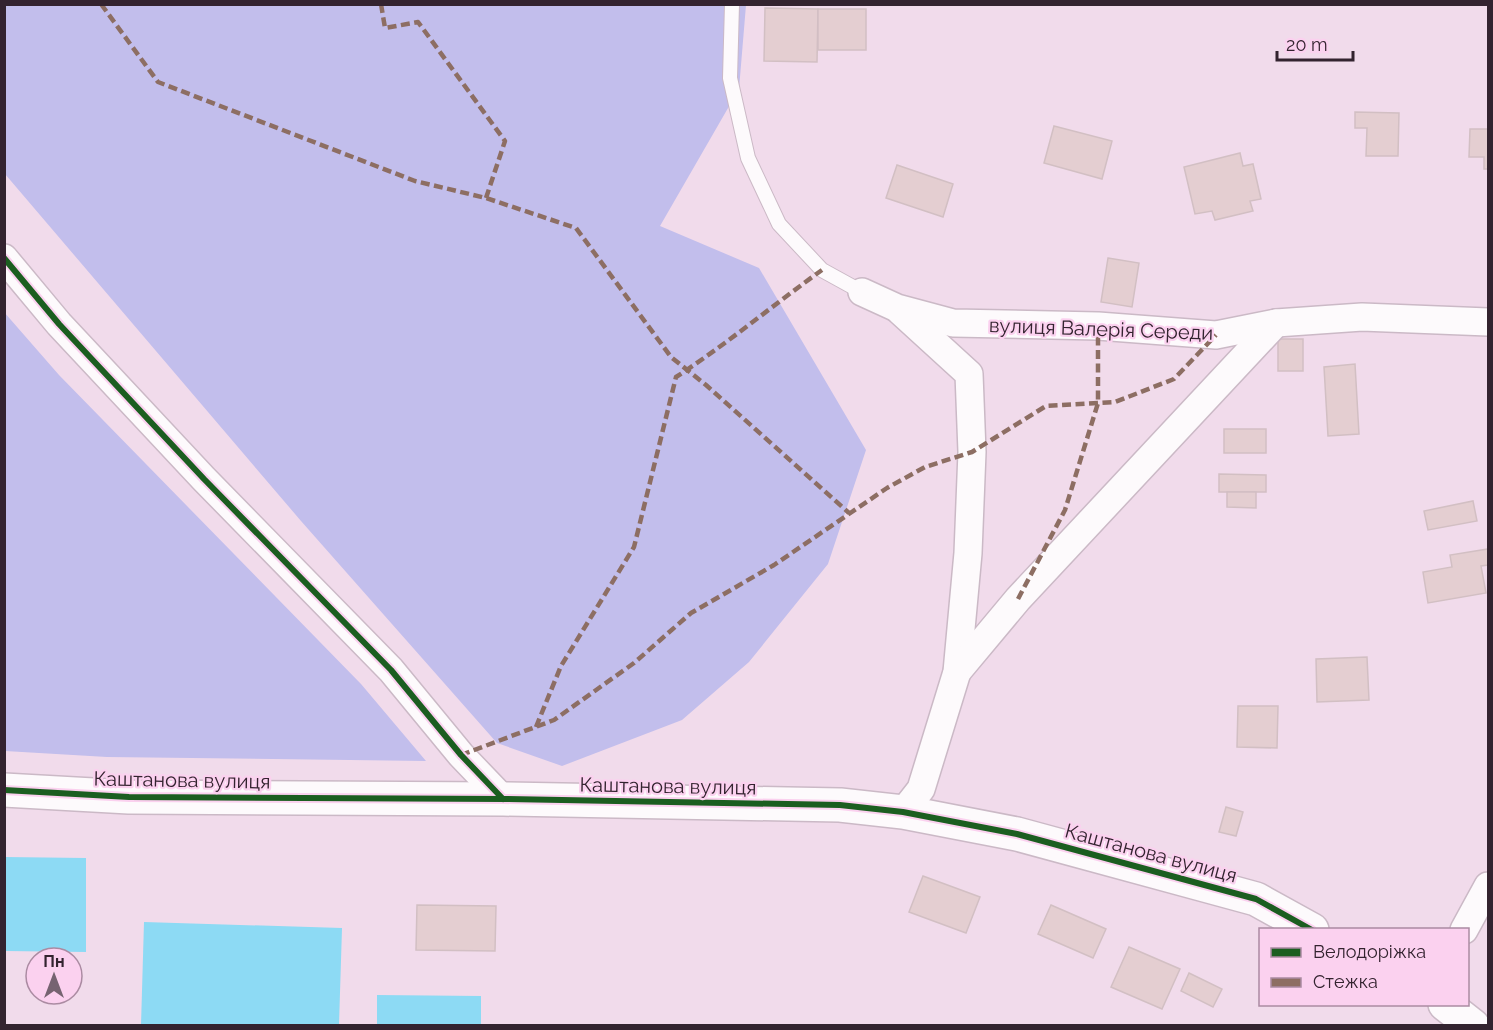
<svg xmlns="http://www.w3.org/2000/svg" width="1493" height="1030" font-family="Raleway,sans-serif">
	<style>
		.green { fill: #c2beec }
		.water { fill: #8ddaf4 }
		.building { fill: #e4ced1; stroke: #d2bfc3; stroke-width: 1.5 }
		.lines { fill: none; stroke-linecap: round; stroke-linejoin: round }
		.lane-casing { stroke: #cbb9c6; stroke-width: 16 }
		.street-casing { stroke: #cbb9c6; stroke-width: 30 }
		.secondary-casing { stroke: #cbb9c6; stroke-width: 36 }
		.lane { stroke: #fdfafc; stroke-width: 14 }
		.street { stroke: #fdfafc; stroke-width: 27 }
		.secondary { stroke: #fdfafc; stroke-width: 33 }
		.quiet { stroke: #8d6e63; stroke-width: 4.5; stroke-dasharray: 9 4.5; stroke-linecap: butt }
		.cycleway-casing { stroke: #fbd1ef; stroke-width: 10 }
		.cycleway { stroke: #1b5e20; stroke-width: 6 }
		.labels { text-anchor: middle; dominant-baseline: central; stroke-width: 4.5; stroke-linejoin: round; paint-order: stroke }
		.street-label { font-size: 20px; fill: #33232f; stroke: #fbd1ef }
	</style>
	<rect width="100%" height="100%" fill="#f1dbeb"/>
	<g class="green">
		<polygon points="4,5 746,5 739,89 660,226 759,268 866,450 828,564 749,662 682,720 562,766 497,743 301,521 5,174"/>
		<polygon points="4,312 59,375 361,684 426,761 107,757 5,751"/>
	</g>
	<g class="water">
		<polygon points="5,857 86,858 86,952 5,951"/>
		<polygon points="144,922 342,928 339,1025 141,1025"/>
		<polygon points="377,995 481,996 481,1025 377,1025"/>
	</g>
	<g class="building">
		<polygon points="765,8 818,9 817,62 764,61"/>
		<rect x="818" y="9" width="48" height="41"/>
		<polygon points="1355,112 1399,113 1398,156 1366,156 1367,128 1355,128"/>
		<polygon points="1054,126 1112,141 1102,179 1044,163"/>
		<polygon points="1470,129 1488,129 1488,169 1484,169 1484,157 1469,157"/>
		<polygon points="1240,153 1243,166 1253,164 1261,199 1250,201 1253,211 1215,220 1212,211 1195,214 1184,167"/>
		<polygon points="897,165 953,184 943,217 886,198"/>
		<polygon points="1108,258 1139,263 1132,307 1101,302"/>
		<rect x="1278" y="339" width="25" height="32"/>
		<polygon points="1355,364 1359,434 1328,436 1324,367"/>
		<rect x="1224" y="429" width="42" height="24"/>
		<polygon points="1219,474 1266,475 1266,492 1219,492"/>
		<polygon points="1227,492 1256,492 1256,508 1227,507"/>
		<polygon points="1473,501 1477,521 1428,530 1424,511"/>
		<polygon points="1488,549 1488,565 1481,566 1486,593 1428,603 1423,572 1452,567 1450,555"/>
		<polygon points="1367,657 1369,700 1317,702 1316,659"/>
		<polygon points="1238,706 1278,706 1277,748 1237,747"/>
		<polygon points="1226,807 1243,812 1236,836 1219,832"/>
		<polygon points="923,876 980,897 966,933 909,912"/>
		<polygon points="417,905 496,906 495,951 416,950"/>
		<polygon points="1051,905 1106,929 1093,958 1038,934"/>
		<polygon points="1129,947 1180,969 1162,1009 1111,987"/>
		<polygon points="1189,973 1222,989 1213,1007 1181,991"/>
	</g>
	<g class="lines">
		<g class="lane-casing">
			<polyline id="lane" points="732,4 730,78 748,158 779,224 822,270 862,292"/>
		</g>
		<g class="street-casing">
			<g id="street">
				<polyline points="4,258 59,324 204,479 391,670 461,755 503,799"/>
				<polyline points="862,292 897,308 953,323 1098,326 1216,335 1276,323 1362,317 1488,322"/>
				<polyline points="900,311 969,374 972,452 968,553 957,672 921,789 903,812"/>
				<polyline points="957,672 1018,599 1276,323"/>
				<polyline points="1464,930 1488,886"/>
			</g>
		</g>
		<g class="secondary-casing">
			<g id="secondary">
				<polyline points="4,790 129,797 503,799 840,805 903,812 1017,834 1256,899 1312,930"/>
				<polyline points="1445,1004 1473,1026"/>
			</g>
		</g>
		<use href="#lane" class="lane"/>
		<use href="#street" class="street"/>
		<use href="#secondary" class="secondary"/>
		<g class="quiet">
			<polyline points="101,4 158,82 415,181 486,198 576,228 671,357 706,385 849,513"/>
			<polyline points="381,4 385,28 418,22 505,141 486,198"/>
			<polyline points="1018,599 1065,510 1098,403 1098,326"/>
			<path d="M536,727l25,-61 73,-119 42,-170c51,-33 97,-72 146,-107"/>
			<polyline points="461,755 554,720 634,663 691,613 774,565 887,488 925,467 972,452 1046,406 1115,402 1174,379 1216,335"/>
		</g>
		<g class="cycleway-casing">
			<g id="cycleway">
				<polyline points="4,258 59,324 204,479 391,670 461,755 503,799"/>
				<polyline points="4,790 129,797 503,799 840,805 903,812 1017,834 1256,899 1312,930"/>
			</g>
		</g>
		<use href="#cycleway" class="cycleway"/>
	</g>
	<g class="labels">
		<g class="street-label">
			<text transform="translate(1101 329) rotate(2)">вулиця Валерія Середи</text>
			<text transform="translate(182 780) rotate(1)">Каштанова вулиця</text>
			<text transform="translate(668 786) rotate(1)">Каштанова вулиця</text>
			<text transform="translate(1151 853) rotate(15)">Каштанова вулиця</text>
		</g>
	</g>
	<rect width="1493" height="1030" fill="none" stroke="#33232f" stroke-width="12"/>
	<rect x="1259" y="928" width="210" height="78" fill="#fbd1ef" stroke="#ab8ba2" stroke-width="1.5"/>
	<rect x="1271" y="948" width="30" height="9" fill="#1b5e20" stroke="#ab8ba2" stroke-width="1.5"/>
	<text x="1313" y="958" font-size="18" fill="#33232f">Велодоріжка</text>
	<rect x="1271" y="978" width="30" height="9" fill="#8d6e63" stroke="#ab8ba2" stroke-width="1.5"/>
	<text x="1313" y="988" font-size="18" fill="#33232f">Стежка</text>
	<g transform="translate(54 976)"><circle r="28" fill="#fbd1ef" stroke="#ab8ba2" stroke-width="1.5"/>
	<path d="M0-4.5L10 22L0 15L-10 22Z" fill="#766371"/>
	<text y="-9" font-size="16" font-weight="bold" text-anchor="middle" fill="#33232f">Пн</text>
	</g>
	<path d="M1277 51v9h76v-9" fill="none" stroke="#33232f" stroke-width="3"/>
	<text x="1286" y="51" font-size="18" fill="#33232f" stroke="#fbd1ef" stroke-width="4.5" paint-order="stroke">20 m</text>
</svg>
